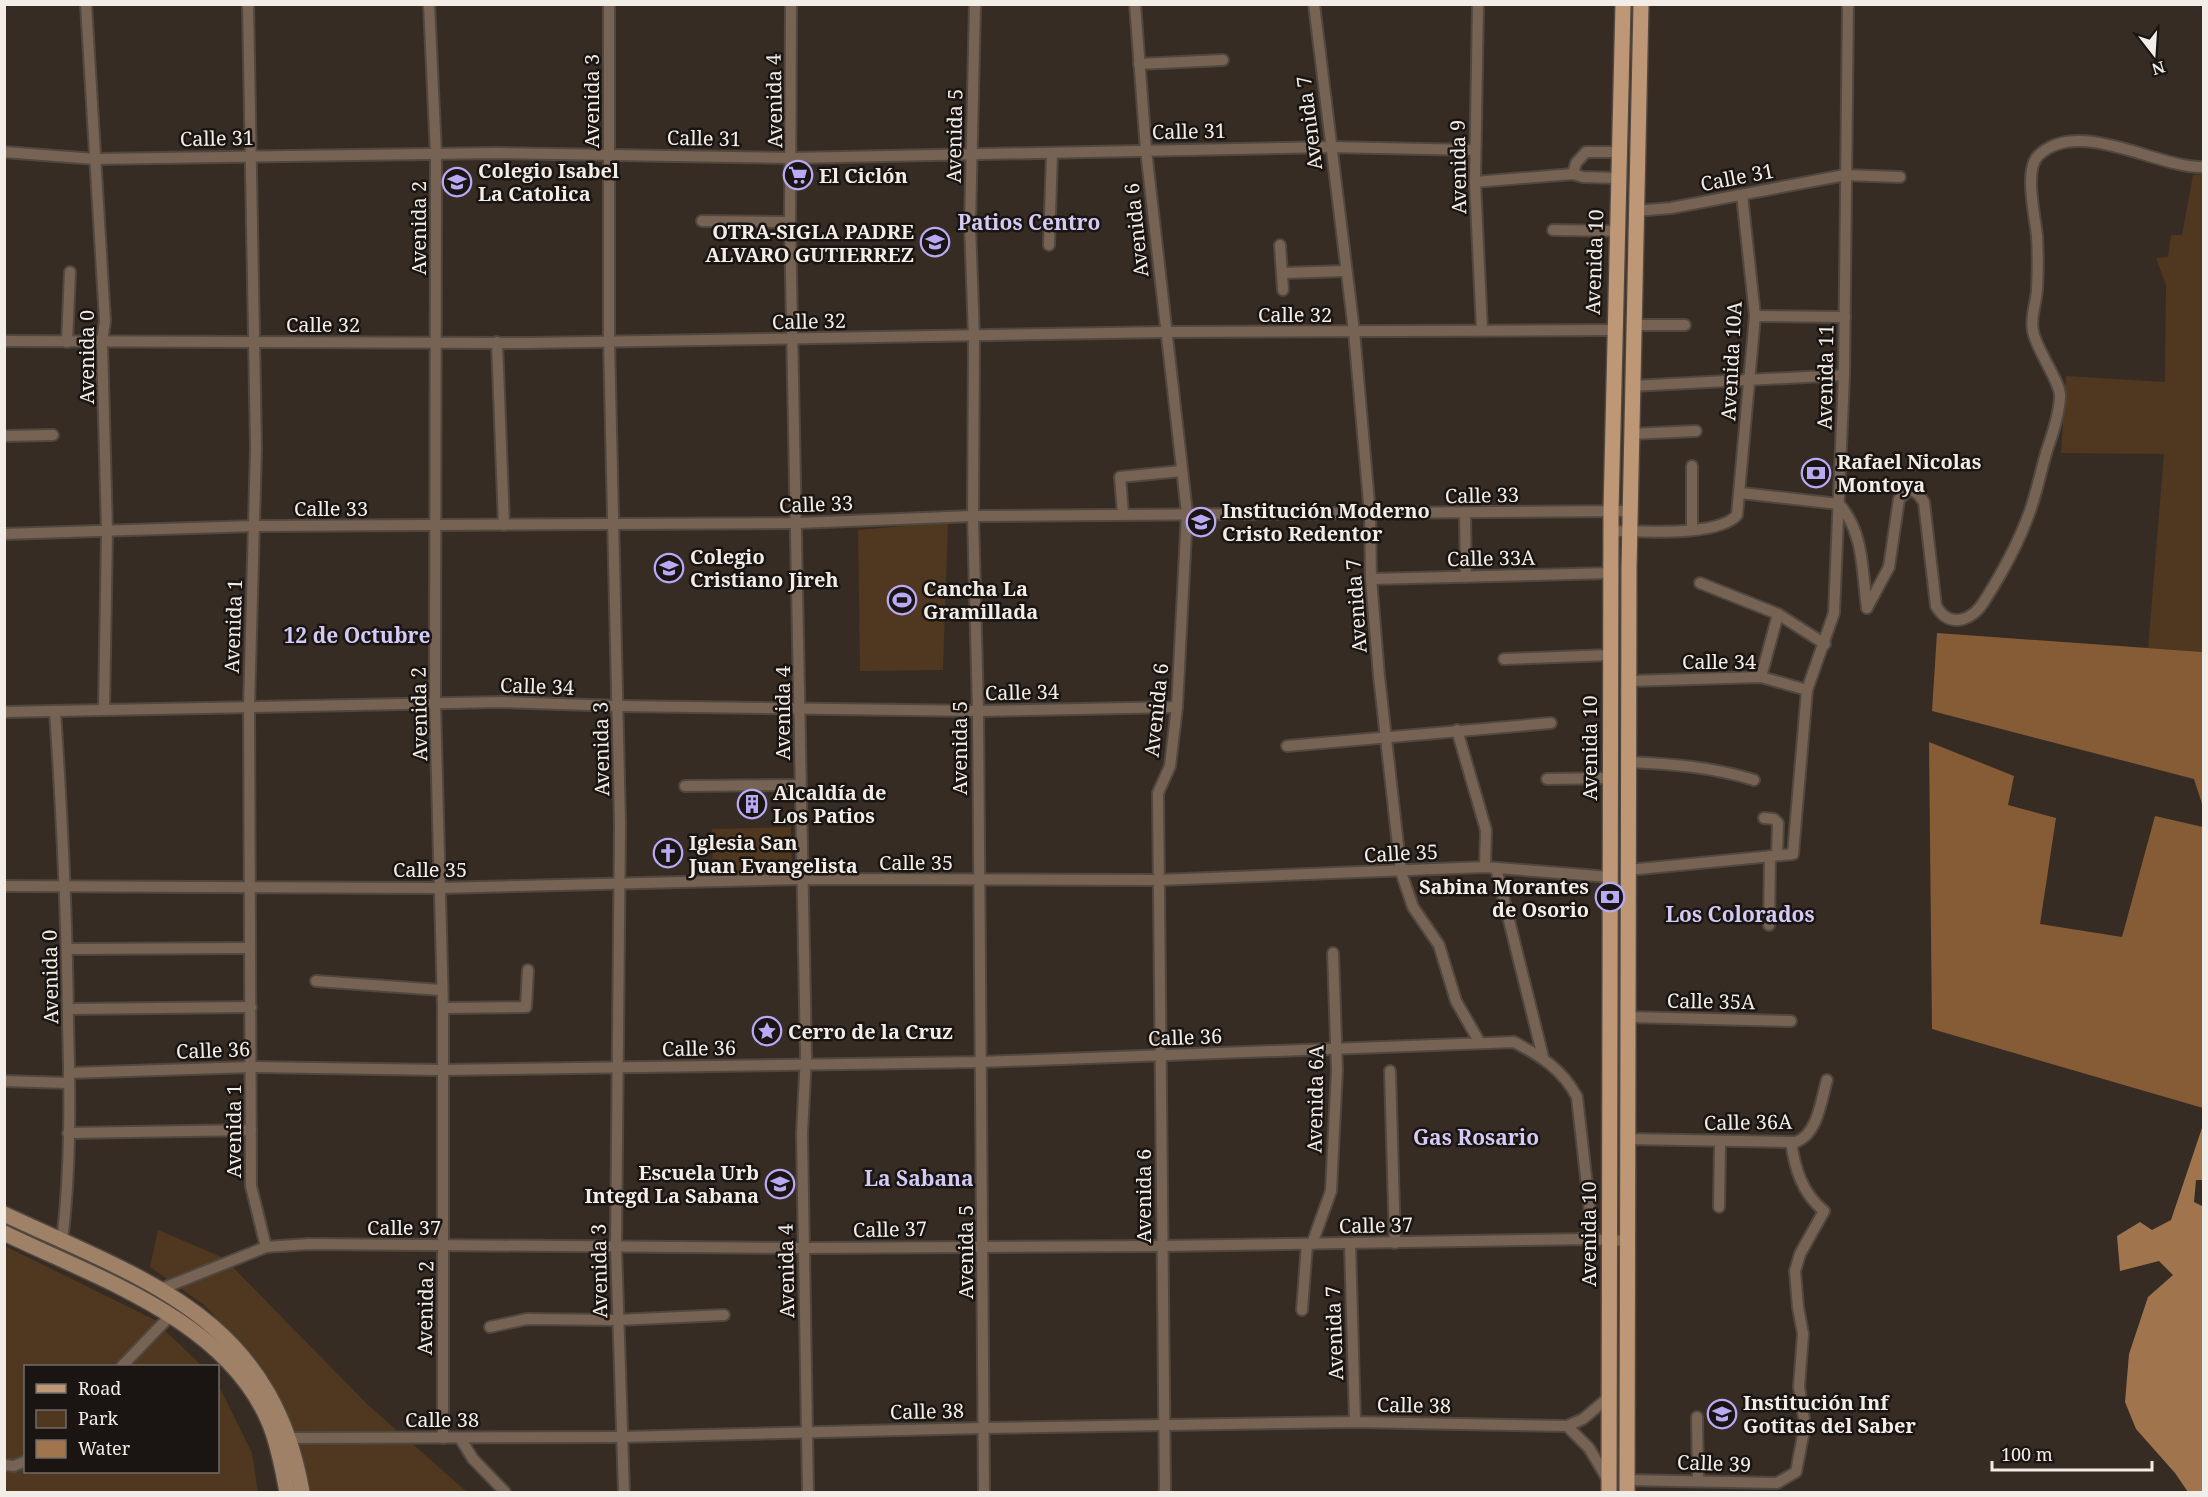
<svg xmlns="http://www.w3.org/2000/svg" width="2208" height="1497" font-family="'Noto Serif',serif">
	<style>
		.green { fill: #50371f }
		.forest { fill: #865c36 }
		.water { fill: #a0744d }
		.lines { fill: none; stroke-linecap: round; stroke-linejoin: round }
		.street-casing { stroke: #50473f; stroke-width: 14 }
		.secondary-casing { stroke: #50473f; stroke-width: 18 }
		.primary-casing { stroke: #50473f; stroke-width: 18 }
		.street { stroke: #766353; stroke-width: 10 }
		.secondary { stroke: #9f8167; stroke-width: 15 }
		.primary { stroke: #be9776; stroke-width: 15 }
		.labels { text-anchor: middle; dominant-baseline: central; stroke-width: 5; stroke-linejoin: round; paint-order: stroke }
		.street-label { font-size: 20px; fill: #f3ede7; stroke: #1a1512 }
		.poi-label { font-size: 20px; font-weight: bold; fill: #f3ede7; stroke: #1a1512; text-anchor: start }
		.neighbourhood-label { font-size: 21px; font-weight: bold; fill: #d3cbf6; stroke: #1a1512 }
	</style>
	<rect width="100%" height="100%" fill="#362c24"/>
	<g class="green">
		<polygon points="2203,174 2203,652 2148,648 2164,454 2061,453 2066,376 2165,382 2166,285 2156,258 2168,257 2171,235 2182,235 2193,175"/>
		<polygon points="948,522 943,670 860,671 858,530"/>
		<polygon points="791,827 792,872 713,875 712,829"/>
		<polygon points="158,1230 224,1258 368,1405 467,1492 303,1492 270,1390 240,1342 204,1305 150,1267"/>
		<polygon points="5,1246 153,1319 202,1366 26,1366 26,1472 218,1472 218,1384 252,1453 258,1492 5,1492"/>
	</g>
	<g class="forest">
		<polygon points="1937,633 2203,652 2203,807 2194,779 1932,711"/>
		<polygon points="1929,742 2014,776 2008,805 2056,818 2040,924 2122,937 2155,816 2203,827 2203,1108 1932,1029"/>
	</g>
	<polygon class="water" points="2203,1125 2203,1180 2196,1180 2194,1202 2204,1207 2204,1492 2188,1492 2175,1473 2136,1429 2125,1402 2129,1354 2148,1297 2173,1275 2159,1261 2120,1271 2117,1236 2140,1222 2152,1230 2171,1220"/>
	<g class="lines">
		<g class="street-casing">
			<g id="street">
				<polyline points="86,4 105,321 102,342 107,532 104,710"/>
				<polyline points="248,4 256,448 249,707 251,1186 266,1247"/>
				<polyline points="429,4 436,154 435,703 443,1008 443,1438"/>
				<polyline points="609,4 609,341 620,824 616,1247 624,1492"/>
				<polyline points="791,4 790,222 806,1056 802,1133 808,1492"/>
				<polyline points="975,4 970,225 974,337 973,516 978,711 984,1492"/>
				<polyline points="1135,4 1146,150 1187,513 1177,707 1170,766 1158,793 1165,1492"/>
				<polyline points="1314,4 1354,331 1370,514 1371,579 1379,676 1401,872 1413,907 1439,945 1456,1001 1480,1043"/>
				<polyline points="1478,4 1475,182 1482,330"/>
				<polyline points="1139,64 1223,60"/>
				<polyline points="4,152 95,159 495,153 792,158 1329,147 1475,150"/>
				<polyline points="1573,174 1576,163 1586,152 1618,152"/>
				<polyline points="1475,182 1573,174 1583,177 1618,178"/>
				<polyline points="1635,211 1671,208 1845,175 1900,177"/>
				<polyline points="702,221 790,222"/>
				<polyline points="1553,230 1616,231"/>
				<polyline points="1049,245 1052,153"/>
				<polyline points="1280,245 1283,290"/>
				<polyline points="1283,273 1345,271"/>
				<polyline points="1755,316 1845,317"/>
				<polyline points="1632,325 1685,325"/>
				<polyline points="4,341 527,343 1165,332 1613,330"/>
				<polyline points="67,342 70,272"/>
				<polyline points="497,342 504,525"/>
				<polyline points="1631,386 1844,375"/>
				<polyline points="1630,434 1696,431"/>
				<polyline points="4,436 53,435"/>
				<path d="M1741,493l98,11c25,28 23,68 28,104"/>
				<polyline points="1123,514 1120,477 1181,471"/>
				<polyline points="1465,514 1466,577"/>
				<polyline points="1692,530 1692,466"/>
				<path d="M1612,531c30,0 106,6 125,-16l18,-199 -13,-121"/>
				<polyline points="4,534 255,526 798,523 973,516 1629,511"/>
				<polyline points="1371,579 1611,573"/>
				<polyline points="1700,583 1778,614 1825,644"/>
				<path d="M1867,608l22,-41 10,-68 11,-10 8,5 6,8 12,104c14,24 37,14 49,-6 17,-27 34,-58 45,-89 7,-20 11,-41 17,-61 6,-17 12,-35 13,-53 1,-15 -23,-45 -27,-66 -3,-14 3,-27 4,-41 1,-18 1,-36 0,-54 -2,-20 -13,-66 1,-80 40,-40 120,13 166,11"/>
				<polyline points="1504,659 1610,655"/>
				<polyline points="1761,677 1778,614"/>
				<polyline points="1629,681 1761,677 1807,690"/>
				<path d="M55,711c7,104 12,207 13,311 2,73 3,147 -6,219"/>
				<polyline points="4,712 501,702 619,706 978,711 1177,707"/>
				<polyline points="1457,730 1486,830 1485,867"/>
				<polyline points="1287,746 1551,723"/>
				<path d="M1629,762c44,2 83,5 125,18"/>
				<polyline points="1547,779 1610,778"/>
				<polyline points="685,786 800,785"/>
				<polyline points="1764,818 1774,819 1778,823 1777,855"/>
				<polyline points="1496,868 1543,1057"/>
				<polyline points="1628,870 1793,854 1807,690 1834,613 1844,375 1848,4"/>
				<polyline points="4,886 439,888 801,879 1159,880 1485,867 1610,877"/>
				<polyline points="1769,925 1770,856"/>
				<polyline points="67,949 249,948"/>
				<polyline points="316,981 441,990"/>
				<polyline points="443,1008 526,1007 528,970"/>
				<polyline points="68,1009 251,1007"/>
				<polyline points="1629,1017 1791,1021"/>
				<polyline points="1390,1071 1395,1243"/>
				<path d="M69,1073l182,-6 190,3 540,-8 533,-20c27,14 49,28 63,55l16,142"/>
				<polyline points="4,1081 69,1083"/>
				<polyline points="68,1133 251,1130"/>
				<path d="M1628,1139l168,3c22,-8 25,-42 31,-62"/>
				<polyline points="1719,1207 1720,1142"/>
				<polyline points="1312,1244 1331,1191 1337,1070 1333,953"/>
				<polyline points="1350,1244 1355,1422"/>
				<polyline points="161,1289 266,1247 309,1244 803,1248 1161,1246 1588,1239 1628,1241"/>
				<polyline points="1302,1310 1307,1244"/>
				<polyline points="490,1327 527,1319 617,1320 724,1315"/>
				<polyline points="122,1366 172,1314"/>
				<polyline points="1697,1417 1698,1480"/>
				<polyline points="1567,1426 1589,1448 1608,1480"/>
				<polyline points="289,1438 622,1437 983,1428 1355,1422 1567,1426 1583,1419 1609,1397"/>
				<polyline points="460,1438 473,1459 505,1492"/>
				<polyline points="4,1465 14,1466 26,1461"/>
				<path d="M1627,1480l150,3 19,-11 9,-47 -6,-38 4,-53 -5,-27 -3,-36 5,-17 24,-43c-22,-18 -29,-42 -33,-69"/>
			</g>
		</g>
		<g class="secondary-casing">
			<g id="secondary">
				<path d="M4,1214c143,67 267,103 298,278"/>
				<path d="M4,1233c93,45 222,87 265,189 9,21 14,48 18,70"/>
			</g>
		</g>
		<g class="primary-casing">
			<g id="primary">
				<polyline points="1609,1492 1611,511 1623,4"/>
				<polyline points="1627,1492 1629,568 1641,4"/>
			</g>
		</g>
		<use href="#street" class="street"/>
		<use href="#secondary" class="secondary"/>
		<use href="#primary" class="primary"/>
	</g>
	<defs>
		<g id="supermarket-ring" transform="scale(1.5)"><circle r="9.5" fill="#1a1512" stroke="#baaaf6" stroke-width="1.5"/><path d="M-6-5.5h2.5l.6 2H6L4.5 2H-2.5L-4.4-4H-6ZM-1.5 3.2a1.3 1.3 0 1 0 .1 0ZM3 3.2a1.3 1.3 0 1 0 .1 0Z" fill="#baaaf6"/></g>
		<g id="school-ring" transform="scale(1.5)"><circle r="9.5" fill="#1a1512" stroke="#baaaf6" stroke-width="1.5"/><path d="M0-5L7-2L0 1L-7-2ZM-4 1L0 2.5L4 1V4Q0 6-4 4Z" fill="#baaaf6"/></g>
		<g id="bank-ring" transform="scale(1.5)"><circle r="9.5" fill="#1a1512" stroke="#baaaf6" stroke-width="1.5"/><path d="M-6-4H6V4H-6ZM0-2.3a2.3 2.3 0 1 0 0 4.6a2.3 2.3 0 1 0 0-4.6Z" fill="#baaaf6"/></g>
		<g id="stadium-ring" transform="scale(1.5)"><circle r="9.5" fill="#1a1512" stroke="#baaaf6" stroke-width="1.5"/><path d="M0-5a6.5 5 0 1 0 0 10a6.5 5 0 1 0 0-10ZM-3.5-1.8h7v3.6h-7Z" fill="#baaaf6"/></g>
		<g id="building-ring" transform="scale(1.5)"><circle r="9.5" fill="#1a1512" stroke="#baaaf6" stroke-width="1.5"/><path d="M-4-6H4V6H1V3H-1V6H-4ZM-2.5-4.3h1.7v1.8h-1.7ZM.8-4.3h1.7v1.8H.8ZM-2.5-1h1.7V.8h-1.7ZM.8-1h1.7V.8H.8Z" fill="#baaaf6"/></g>
		<g id="church-ring" transform="scale(1.5)"><circle r="9.5" fill="#1a1512" stroke="#baaaf6" stroke-width="1.5"/><path d="M-1.2-6h2.4v3.5h3.3v2.4h-3.3V6h-2.4V-.1h-3.3v-2.4h3.3Z" fill="#baaaf6"/></g>
		<g id="sight-ring" transform="scale(1.5)"><circle r="9.5" fill="#1a1512" stroke="#baaaf6" stroke-width="1.5"/><path d="M0-6L1.8-2.2L6-1.7L2.9 1.2L3.7 5.4L0 3.3L-3.7 5.4L-2.9 1.2L-6-1.7L-1.8-2.2Z" fill="#baaaf6"/></g>
	</defs>
	<g fill-rule="evenodd">
		<use href="#supermarket-ring" x="798" y="175"/>
		<use href="#school-ring" x="457" y="182"/>
		<use href="#school-ring" x="935" y="242"/>
		<use href="#bank-ring" x="1816" y="473"/>
		<use href="#school-ring" x="1201" y="522"/>
		<use href="#school-ring" x="669" y="568"/>
		<use href="#stadium-ring" x="902" y="600"/>
		<use href="#building-ring" x="752" y="804"/>
		<use href="#church-ring" x="668" y="853"/>
		<use href="#bank-ring" x="1610" y="897"/>
		<use href="#sight-ring" x="767" y="1031"/>
		<use href="#school-ring" x="780" y="1184"/>
		<use href="#school-ring" x="1722" y="1414"/>
	</g>
	<g class="labels">
		<g class="street-label">
			<text transform="translate(591 101) rotate(-90)">Avenida 3</text>
			<text transform="translate(774 101) rotate(-91)">Avenida 4</text>
			<text transform="translate(1309 123) rotate(-97)">Avenida 7</text>
			<text transform="translate(1189 131) rotate(-1)">Calle 31</text>
			<text transform="translate(954 136) rotate(-89)">Avenida 5</text>
			<text transform="translate(217 138) rotate(-1)">Calle 31</text>
			<text transform="translate(704 138) rotate(1)">Calle 31</text>
			<text transform="translate(1458 167) rotate(-91)">Avenida 9</text>
			<text transform="translate(1737 177) rotate(-11)">Calle 31</text>
			<text transform="translate(418 228) rotate(-90)">Avenida 2</text>
			<text transform="translate(1136 230) rotate(-96)">Avenida 6</text>
			<text transform="translate(1594 262) rotate(-88)">Avenida 10</text>
			<text x="1295" y="314">Calle 32</text>
			<text transform="translate(809 321) rotate(-1)">Calle 32</text>
			<text x="323" y="324">Calle 32</text>
			<text transform="translate(86 357) rotate(-90)">Avenida 0</text>
			<text transform="translate(1731 361) rotate(-87)">Avenida 10A</text>
			<text transform="translate(1825 377) rotate(-89)">Avenida 11</text>
			<text transform="translate(1482 495) rotate(-1)">Calle 33</text>
			<text transform="translate(816 504) rotate(-2)">Calle 33</text>
			<text x="331" y="508">Calle 33</text>
			<text transform="translate(1491 558) rotate(-1)">Calle 33A</text>
			<text transform="translate(1356 606) rotate(-94)">Avenida 7</text>
			<text transform="translate(233 626) rotate(-88)">Avenida 1</text>
			<text x="1719" y="661">Calle 34</text>
			<text transform="translate(537 686) rotate(2)">Calle 34</text>
			<text transform="translate(1022 692) rotate(-1)">Calle 34</text>
			<text transform="translate(1156 710) rotate(-84)">Avenida 6</text>
			<text transform="translate(782 713) rotate(-90)">Avenida 4</text>
			<text transform="translate(419 714) rotate(-91)">Avenida 2</text>
			<text transform="translate(959 748) rotate(-90)">Avenida 5</text>
			<text transform="translate(1589 748) rotate(-90)">Avenida 10</text>
			<text transform="translate(601 749) rotate(-91)">Avenida 3</text>
			<text transform="translate(1401 853) rotate(-3)">Calle 35</text>
			<text x="916" y="862">Calle 35</text>
			<text x="430" y="869">Calle 35</text>
			<text transform="translate(50 977) rotate(-91)">Avenida 0</text>
			<text transform="translate(1711 1001) rotate(1)">Calle 35A</text>
			<text transform="translate(1185 1037) rotate(-2)">Calle 36</text>
			<text transform="translate(699 1048) rotate(-1)">Calle 36</text>
			<text transform="translate(213 1050) rotate(-2)">Calle 36</text>
			<text transform="translate(1315 1099) rotate(-89)">Avenida 6A</text>
			<text transform="translate(1748 1122) rotate(-1)">Calle 36A</text>
			<text transform="translate(233 1131) rotate(-90)">Avenida 1</text>
			<text transform="translate(1143 1196) rotate(-90)">Avenida 6</text>
			<text transform="translate(1376 1225) rotate(-1)">Calle 37</text>
			<text x="404" y="1227">Calle 37</text>
			<text transform="translate(890 1229) rotate(-1)">Calle 37</text>
			<text transform="translate(1588 1234) rotate(-90)">Avenida 10</text>
			<text transform="translate(965 1252) rotate(-90)">Avenida 5</text>
			<text transform="translate(599 1271) rotate(-91)">Avenida 3</text>
			<text transform="translate(786 1271) rotate(-91)">Avenida 4</text>
			<text transform="translate(425 1308) rotate(-89)">Avenida 2</text>
			<text transform="translate(1334 1333) rotate(-92)">Avenida 7</text>
			<text transform="translate(1414 1405) rotate(1)">Calle 38</text>
			<text transform="translate(927 1411) rotate(-1)">Calle 38</text>
			<text x="442" y="1419">Calle 38</text>
			<text transform="translate(1714 1463) rotate(2)">Calle 39</text>
		</g>
		<g class="poi-label">
			<text x="478" y="170">Colegio Isabel<tspan x="478" dy="23">La Catolica</tspan></text>
			<text x="819" y="175">El Ciclón</text>
			<text x="914" y="231" text-anchor="end">OTRA-SIGLA PADRE<tspan x="914" dy="23">ALVARO GUTIERREZ</tspan></text>
			<text x="1837" y="461">Rafael Nicolas<tspan x="1837" dy="23">Montoya</tspan></text>
			<text x="1222" y="510">Institución Moderno<tspan x="1222" dy="23">Cristo Redentor</tspan></text>
			<text x="690" y="556">Colegio<tspan x="690" dy="23">Cristiano Jireh</tspan></text>
			<text x="923" y="588">Cancha La<tspan x="923" dy="23">Gramillada</tspan></text>
			<text x="773" y="792">Alcaldía de<tspan x="773" dy="23">Los Patios</tspan></text>
			<text x="689" y="842">Iglesia San<tspan x="689" dy="23">Juan Evangelista</tspan></text>
			<text x="1589" y="886" text-anchor="end">Sabina Morantes<tspan x="1589" dy="23">de Osorio</tspan></text>
			<text x="788" y="1031">Cerro de la Cruz</text>
			<text x="759" y="1172" text-anchor="end">Escuela Urb<tspan x="759" dy="23">Integd La Sabana</tspan></text>
			<text x="1743" y="1402">Institución Inf<tspan x="1743" dy="23">Gotitas del Saber</tspan></text>
		</g>
		<g class="neighbourhood-label">
			<text x="1029" y="222">Patios Centro</text>
			<text x="357" y="635">12 de Octubre</text>
			<text x="1740" y="914">Los Colorados</text>
			<text x="1476" y="1137">Gas Rosario</text>
			<text x="919" y="1178">La Sabana</text>
		</g>
	</g>
	<rect width="2208" height="1497" fill="none" stroke="#f3ede7" stroke-width="12"/>
	<rect x="24" y="1365" width="195" height="108" fill="#1a1512" stroke="#716b67" stroke-width="1.5"/>
	<rect x="36" y="1384" width="30" height="9" fill="#be9776" stroke="#716b67" stroke-width="1.5"/>
	<text x="78" y="1395" font-size="18" fill="#f3ede7">Road</text>
	<rect x="36" y="1410" width="30" height="18" fill="#50371f" stroke="#716b67" stroke-width="1.5"/>
	<text x="78" y="1425" font-size="18" fill="#f3ede7">Park</text>
	<rect x="36" y="1440" width="30" height="18" fill="#a0744d" stroke="#716b67" stroke-width="1.5"/>
	<text x="78" y="1455" font-size="18" fill="#f3ede7">Water</text>
	<g transform="translate(2154 54) rotate(163)" stroke="#1a1512" stroke-width="4.5" paint-order="stroke">
	<path d="M0-4.5L10 22L0 15L-10 22Z" fill="#f3ede7"/>
	<text y="-9" font-size="16" font-weight="bold" text-anchor="middle" fill="#f3ede7">N</text>
	</g>
	<path d="M1992 1461v9h160v-9" fill="none" stroke="#f3ede7" stroke-width="3"/>
	<text x="2001" y="1461" font-size="18" fill="#f3ede7" stroke="#1a1512" stroke-width="4.5" paint-order="stroke">100 m</text>
</svg>
